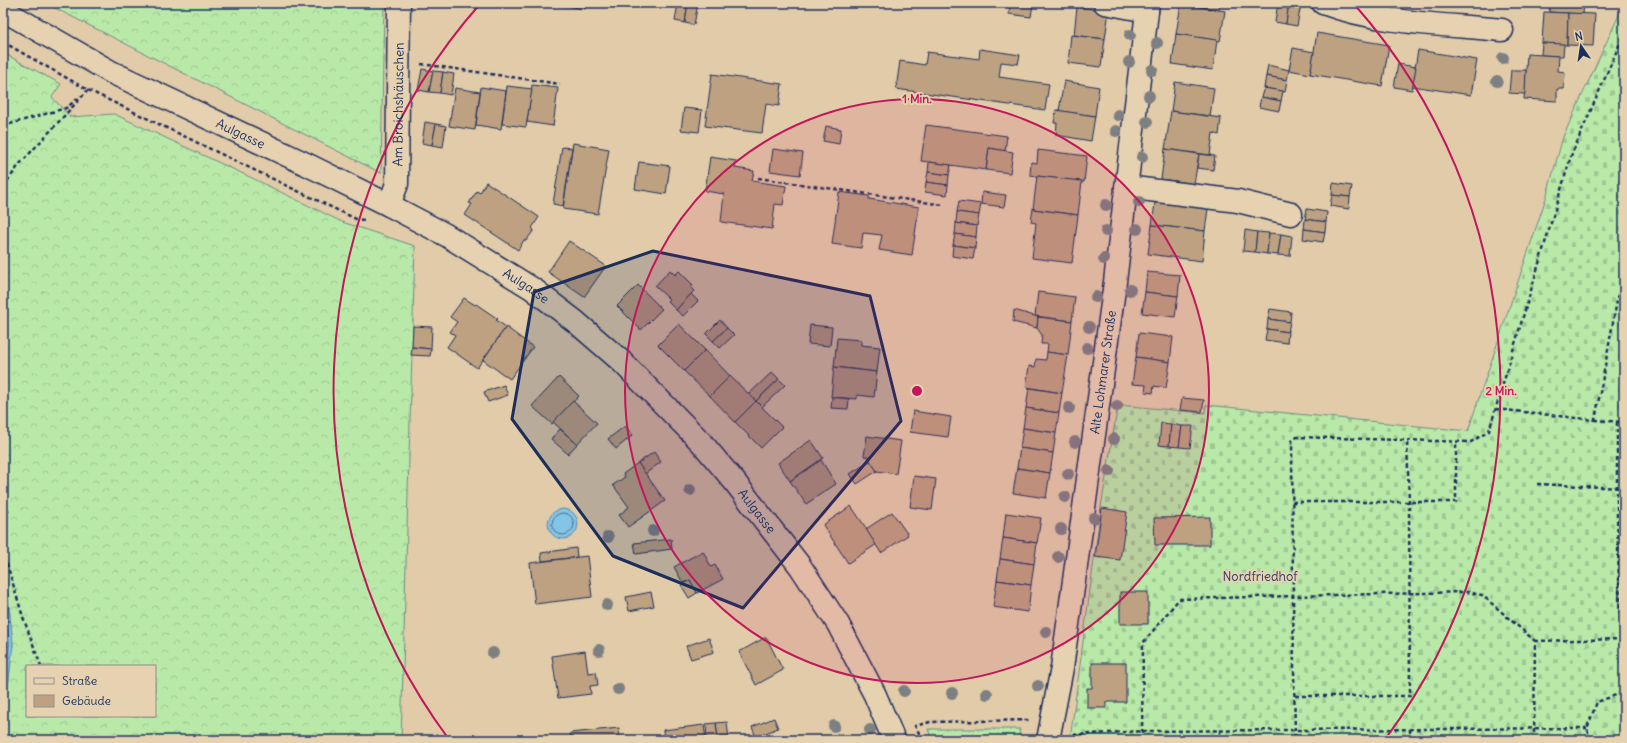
<svg xmlns="http://www.w3.org/2000/svg" width="1627" height="743" font-family="Delius,sans-serif">
	<style>
		.grass { fill: url(#grass-dots); stroke: #6a8c83 }
		.forest { fill: url(#forest-crowns); stroke: #6a8c83; fill-rule: evenodd }
		.cemetery { fill: url(#cemetery-stones); stroke: #6a8c83 }
		.water { fill: #84c5e5; stroke: #5a89af }
		.lines { fill: none; stroke-linecap: round; stroke-linejoin: round }
		.shore { stroke: #456b94; stroke-width: 1 }
		.building { fill: #bda181; stroke: #1b2f5e }
		.minor-casing { stroke: #1b2f5e; stroke-width: 25 }
		.major-casing { stroke: #1b2f5e; stroke-width: 25 }
		.path { stroke: #1b2f5e; stroke-width: 2.5; stroke-dasharray: 4 3; stroke-linecap: butt }
		.minor { stroke: #e6d1b0; stroke-width: 22 }
		.major { stroke: #e6d1b0; stroke-width: 22 }
		.tree { fill: #7d8083 }
		.marked { fill: #1b2f5e; fill-opacity: 0.2; stroke: #1b2f5e; stroke-width: 3; stroke-linejoin: round }
		.ring { fill: none; stroke: #c2185b; stroke-width: 2 }
		.labels { text-anchor: middle; dominant-baseline: central; stroke-width: 4; stroke-linejoin: round; paint-order: stroke }
		.street-label { font-size: 13px; fill: #1b2f5e; stroke: #e6d1b0 }
		.park-label { font-size: 13px; fill: #2b4265; stroke: #e6d1b0 }
		.centre { fill: #c2185b; stroke: #e6d1b0; stroke-width: 2 }
		.ring-label { font-size: 12px; text-anchor: middle; font-weight: bold; fill: #c2185b; stroke: #e6d1b0; stroke-width: 4; stroke-linejoin: round; paint-order: stroke }
	</style>
	<defs>
		<pattern id="grass-dots" width="8" height="8" patternUnits="userSpaceOnUse"><rect width="8" height="8" fill="#b9e9a8"/><path d="M2 2h.1M6 6h.1" fill="none" stroke="#9ec893" stroke-width="1.8" stroke-linecap="round"/></pattern>
		<pattern id="forest-crowns" width="20" height="18" patternUnits="userSpaceOnUse"><rect width="20" height="18" fill="#b9e9a8"/><path d="M2 6a3 3 0 1 1 6 0M12 15a3 3 0 1 1 6 0" fill="none" stroke="#9ec893"/></pattern>
		<pattern id="cemetery-stones" width="16" height="16" patternUnits="userSpaceOnUse"><rect width="16" height="16" fill="#b9e9a8"/><path d="M2 7V4a2 2 0 0 1 4 0v3zM10 15v-3a2 2 0 0 1 4 0v3z" fill="#9ec893"/></pattern>
	</defs>
	<rect width="100%" height="100%" fill="#e2cba8"/>
	<filter id="ink" filterUnits="userSpaceOnUse"><feTurbulence type="fractalNoise" baseFrequency=".025" numOctaves="2"/><feDisplacementMap in="SourceGraphic" scale="8" xChannelSelector="R" yChannelSelector="G"/><feConvolveMatrix kernelMatrix="1 2 1 2 8 2 1 2 1" color-interpolation-filters="sRGB"/></filter>
	<g filter="url(#ink)">
		<polygon class="grass" points="928,729 1020,729 1018,740 932,740"/>
		<g class="forest">
			<polygon points="45,3 384,3 381,173"/>
			<path d="M3,53l58,31 -9,13 18,20 44,-3 136,63 92,45 73,24 -14,494h-398v-52l5,-2 5,-42 -10,-95zM27,666h128v50h-128z"/>
		</g>
		<polygon class="cemetery" points="1624,4 1624,740 1070,740 1101,507 1118,405 1205,413 1206,405 1468,431 1546,198 1563,137"/>
		<g class="water">
			<circle cx="563" cy="524" r="15"/>
			<polygon points="3,549 13,644 8,687 3,688"/>
		</g>
		<g class="lines">
			<g class="shore">
				<circle cx="563" cy="524" r="11"/>
				<polyline points="3,589 9,644 4,682 3,684"/>
			</g>
		</g>
		<g class="building">
			<polygon points="554,3 586,3 585,9 554,4"/>
			<polygon points="678,3 688,3 685,23 675,21"/>
			<polygon points="688,3 698,3 694,25 685,23"/>
			<polygon points="1010,3 1033,3 1031,17 1009,14"/>
			<polygon points="1181,3 1220,3 1219,10 1181,4"/>
			<polygon points="1278,3 1289,3 1286,24 1275,22"/>
			<polygon points="1289,3 1301,4 1297,26 1286,24"/>
			<polygon points="1550,3 1584,3 1583,14 1549,12"/>
			<polygon points="1181,4 1225,11 1220,41 1176,34"/>
			<polygon points="1077,7 1109,11 1105,39 1074,35"/>
			<polygon points="1544,12 1568,13 1567,45 1542,43"/>
			<polygon points="1568,13 1595,14 1593,46 1567,45"/>
			<polygon points="1317,33 1389,45 1382,86 1310,74"/>
			<polygon points="1176,34 1217,40 1213,70 1172,64"/>
			<polygon points="1071,35 1105,39 1101,67 1068,63"/>
			<polygon points="1542,43 1564,44 1563,56 1541,55"/>
			<polygon points="1293,48 1314,52 1310,74 1289,70"/>
			<polygon points="980,49 1020,55 1018,64 1001,62 999,77 1049,84 1045,110 896,89 900,61 925,65 927,52 979,59"/>
			<polygon points="1418,50 1477,60 1471,95 1412,86"/>
			<polygon points="1527,54 1559,56 1558,71 1565,72 1564,89 1557,89 1557,101 1524,99"/>
			<polygon points="1398,64 1416,67 1412,90 1394,87"/>
			<polygon points="1268,65 1289,70 1287,80 1266,76"/>
			<polygon points="422,69 433,71 429,92 418,90"/>
			<polygon points="1511,70 1526,70 1525,94 1509,93"/>
			<polygon points="433,71 443,72 440,93 429,92"/>
			<polygon points="443,72 454,74 451,95 440,93"/>
			<polygon points="712,74 782,84 779,106 766,104 762,133 705,126"/>
			<polygon points="1266,76 1287,80 1285,92 1264,88"/>
			<polygon points="1064,81 1099,87 1095,116 1059,111"/>
			<polygon points="1175,82 1214,88 1210,116 1171,111"/>
			<polygon points="532,85 558,88 553,126 527,122"/>
			<polygon points="507,86 532,89 526,127 502,124"/>
			<polygon points="481,87 506,91 501,129 476,125"/>
			<polygon points="455,88 480,92 475,130 449,126"/>
			<polygon points="1264,88 1283,91 1281,101 1261,97"/>
			<polygon points="1261,97 1281,101 1279,111 1259,107"/>
			<polygon points="684,108 702,110 699,132 681,130"/>
			<polygon points="1056,110 1095,116 1091,141 1056,135 1057,123 1054,123"/>
			<polygon points="1171,111 1221,118 1219,135 1213,133 1210,155 1165,149"/>
			<polygon points="425,122 436,124 432,145 422,143"/>
			<polygon points="436,124 446,126 443,147 432,145"/>
			<polygon points="926,125 1007,136 1005,151 989,148 986,170 921,161"/>
			<polygon points="826,126 841,129 839,144 823,141"/>
			<polygon points="573,143 609,149 598,214 563,209"/>
			<polygon points="562,147 572,148 563,206 553,204"/>
			<polygon points="989,148 1013,152 1010,173 986,170"/>
			<polygon points="773,149 803,153 800,175 770,171"/>
			<polygon points="1165,149 1199,154 1194,184 1161,179"/>
			<polygon points="1038,150 1087,156 1084,182 1030,175 1031,162 1037,163"/>
			<polygon points="1199,154 1215,156 1213,170 1197,168"/>
			<polygon points="710,157 736,161 735,168 754,171 752,181 786,186 783,205 775,204 772,229 721,222 724,194 705,191"/>
			<polygon points="639,162 670,166 666,194 635,189"/>
			<polygon points="929,162 951,165 949,175 928,172"/>
			<polygon points="928,172 949,175 948,185 926,182"/>
			<polygon points="1037,176 1082,181 1078,215 1033,209"/>
			<polygon points="486,182 539,217 532,228 534,230 526,241 524,240 518,250 465,215 472,204 469,203 477,191 480,193"/>
			<polygon points="926,182 948,185 947,195 925,192"/>
			<polygon points="1333,183 1352,186 1350,197 1332,195"/>
			<polygon points="839,192 869,196 869,199 919,207 912,255 879,250 882,235 863,233 861,248 832,244"/>
			<polygon points="982,192 1006,195 1004,207 981,204"/>
			<polygon points="1156,195 1209,201 1205,231 1152,225"/>
			<polygon points="1332,195 1350,197 1349,209 1330,206"/>
			<polygon points="959,201 981,204 979,215 957,212"/>
			<polygon points="1033,209 1078,215 1072,263 1032,258 1036,223 1031,222"/>
			<polygon points="1307,209 1327,212 1326,222 1305,219"/>
			<polygon points="957,212 979,215 977,226 956,223"/>
			<polygon points="1305,219 1326,222 1325,232 1304,229"/>
			<polygon points="956,223 977,226 976,237 955,234"/>
			<polygon points="1152,225 1205,231 1202,261 1148,254"/>
			<polygon points="1304,229 1325,232 1323,242 1303,239"/>
			<polygon points="1245,230 1257,232 1255,252 1243,251"/>
			<polygon points="1257,232 1269,233 1267,254 1255,252"/>
			<polygon points="1269,233 1281,234 1278,255 1267,254"/>
			<polygon points="955,234 976,237 975,248 953,245"/>
			<polygon points="1281,234 1292,236 1290,256 1278,255"/>
			<polygon points="569,241 606,266 584,297 548,272"/>
			<polygon points="953,245 975,248 973,259 952,256"/>
			<polygon points="670,270 675,275 679,271 693,285 691,288 694,291 676,310 667,301 669,299 655,286"/>
			<polygon points="1147,272 1180,275 1178,296 1145,292"/>
			<polygon points="638,285 662,309 641,330 617,306"/>
			<polygon points="1038,292 1075,297 1072,321 1035,316"/>
			<polygon points="1145,292 1178,296 1175,317 1142,313"/>
			<polygon points="691,294 698,301 683,316 676,310"/>
			<polygon points="464,298 475,305 476,304 498,319 496,320 506,327 477,368 447,347 455,335 450,332 457,322 450,317"/>
			<polygon points="1270,309 1291,312 1290,322 1268,319"/>
			<polygon points="1014,310 1038,317 1037,328 1013,322"/>
			<polygon points="1038,317 1072,321 1068,355 1047,352 1048,344 1041,344 1042,335 1037,328"/>
			<polygon points="1268,319 1290,322 1288,332 1267,329"/>
			<polygon points="720,320 727,328 713,341 706,334"/>
			<polygon points="679,324 705,350 684,371 658,345"/>
			<polygon points="810,325 832,327 830,346 808,344"/>
			<polygon points="413,326 432,327 431,349 412,347"/>
			<polygon points="506,327 533,347 510,379 483,360"/>
			<polygon points="727,328 734,335 720,348 713,341"/>
			<polygon points="1267,329 1288,332 1287,343 1265,340"/>
			<polygon points="1139,333 1173,337 1170,362 1136,357"/>
			<polygon points="837,338 861,340 861,345 880,347 877,372 834,367"/>
			<polygon points="412,347 431,349 430,356 411,355"/>
			<polygon points="705,350 730,376 710,396 684,371"/>
			<polygon points="1047,352 1068,355 1062,393 1026,387 1029,366 1035,367 1036,359 1046,360"/>
			<polygon points="1136,357 1170,362 1166,388 1154,386 1153,393 1145,392 1146,385 1132,384"/>
			<polygon points="834,367 877,372 874,397 857,395 857,399 831,397"/>
			<polygon points="772,372 779,379 756,401 749,394"/>
			<polygon points="730,376 756,401 735,422 710,396"/>
			<polygon points="559,377 579,396 552,424 532,406"/>
			<polygon points="779,379 785,385 762,407 756,401"/>
			<polygon points="504,385 508,395 488,402 484,392"/>
			<polygon points="1029,388 1062,393 1059,413 1026,408"/>
			<polygon points="832,397 849,399 848,409 831,408"/>
			<polygon points="1182,398 1204,400 1202,412 1180,410"/>
			<polygon points="573,401 597,423 577,444 553,422"/>
			<polygon points="756,401 782,427 761,448 735,422"/>
			<polygon points="1026,408 1059,413 1056,433 1023,428"/>
			<polygon points="913,411 951,417 948,437 910,432"/>
			<polygon points="1161,423 1171,424 1169,446 1159,445"/>
			<polygon points="1171,424 1182,426 1179,447 1169,446"/>
			<polygon points="625,426 633,435 616,449 608,439"/>
			<polygon points="1182,426 1193,426 1190,448 1179,447"/>
			<polygon points="1023,428 1056,433 1053,453 1020,448"/>
			<polygon points="560,429 577,444 568,454 551,439"/>
			<polygon points="867,436 901,441 896,474 877,471 870,461 870,457 864,456"/>
			<polygon points="811,440 823,458 790,481 778,463"/>
			<polygon points="1020,448 1053,453 1050,473 1017,468"/>
			<polygon points="654,452 661,462 645,474 638,463"/>
			<polygon points="821,460 836,484 806,504 790,481"/>
			<polygon points="870,461 877,471 857,484 850,474"/>
			<polygon points="638,463 665,501 628,527 619,515 629,507 613,485 625,477 623,474"/>
			<polygon points="1017,468 1050,473 1046,498 1013,493"/>
			<polygon points="914,476 936,479 932,510 910,507"/>
			<polygon points="851,506 877,544 848,563 823,525"/>
			<polygon points="1102,508 1127,512 1120,560 1095,557"/>
			<polygon points="892,512 908,535 881,553 866,529"/>
			<polygon points="1006,513 1041,518 1037,543 1003,538"/>
			<polygon points="1210,517 1210,545 1155,545 1154,518"/>
			<polygon points="1003,538 1037,543 1034,564 1000,559"/>
			<polygon points="671,539 672,549 636,554 634,543"/>
			<polygon points="576,548 577,557 542,561 541,553"/>
			<polygon points="703,551 711,567 715,565 723,579 697,593 690,580 683,583 674,567"/>
			<polygon points="587,556 592,597 535,604 530,563"/>
			<polygon points="1000,559 1034,564 1031,585 997,580"/>
			<polygon points="690,580 697,593 689,598 681,585"/>
			<polygon points="997,580 1031,585 1028,612 993,607"/>
			<polygon points="651,592 654,606 629,611 626,597"/>
			<rect x="1120" y="592" width="28" height="32"/>
			<polygon points="766,637 783,670 756,685 739,652"/>
			<polygon points="709,638 714,652 691,659 686,646"/>
			<polygon points="585,651 588,673 596,672 598,685 590,686 591,694 558,698 552,656"/>
			<polygon points="1092,663 1126,663 1126,702 1106,702 1106,708 1087,708 1087,688 1092,688"/>
			<polygon points="774,718 778,728 756,737 752,727"/>
			<polygon points="727,722 729,740 718,740 716,723"/>
			<polygon points="716,723 718,740 707,740 706,724"/>
			<polygon points="704,725 706,740 664,740 663,730"/>
			<polygon points="619,728 620,740 571,740 570,733"/>
		</g>
		<g class="lines">
			<g class="minor-casing">
				<g id="minor">
					<polyline points="1105,3 1147,11"/>
					<path d="M1323,3c57,21 120,21 179,27"/>
					<polyline points="1126,187 1238,201 1291,214"/>
					<path id="s1" d="M389,205l8,-21 2,-181"/>
					<path id="s2" d="M1048,740l14,-72 53,-386 33,-279"/>
				</g>
			</g>
			<g class="major-casing">
				<g id="major">
					<path id="s3" d="M3,10l108,62 197,93 81,40 57,30 87,54 43,33 45,39 80,81 33,39 66,85 38,58 37,71 19,45"/>
				</g>
			</g>
			<g class="path">
				<polyline points="3,42 88,90 356,219 364,220"/>
				<polyline points="421,64 560,84"/>
				<polyline points="3,126 66,108 81,96"/>
				<polyline points="758,178 944,205"/>
				<polyline points="3,187 19,165 88,90"/>
				<polyline points="1496,409 1595,420 1624,263"/>
				<polyline points="1595,420 1624,422"/>
				<polyline points="1617,422 1617,516 1621,639"/>
				<polyline points="1537,484 1624,488"/>
				<polyline points="3,495 8,511 3,551 23,617 41,666"/>
				<polyline points="1292,502 1456,502 1456,442"/>
				<polyline points="1535,641 1624,639"/>
				<polyline points="1295,696 1410,696 1409,502 1407,440"/>
				<polyline points="1410,729 1410,740"/>
				<polyline points="1220,730 1220,740"/>
				<polyline points="1073,735 1143,731 1587,728"/>
				<polyline points="923,740 915,726 930,722 1029,720"/>
				<polyline points="1142,740 1143,643 1179,599 1293,596 1295,740"/>
				<polyline points="1534,740 1535,641 1482,595 1467,592 1293,596 1292,441 1297,437 1471,442 1489,431 1571,156 1624,34"/>
				<polyline points="1590,740 1587,728 1597,702 1624,692"/>
			</g>
			<use href="#minor" class="minor"/>
			<use href="#major" class="major"/>
		</g>
		<g class="tree">
			<circle cx="1130" cy="35" r="6"/>
			<circle cx="1157" cy="43" r="6"/>
			<circle cx="1503" cy="58" r="6"/>
			<circle cx="1129" cy="62" r="6"/>
			<circle cx="1152" cy="70" r="6"/>
			<circle cx="1497" cy="81" r="6"/>
			<circle cx="1149" cy="96" r="6"/>
			<circle cx="1118" cy="115" r="6"/>
			<circle cx="1147" cy="122" r="6"/>
			<circle cx="1116" cy="131" r="6"/>
			<circle cx="1142" cy="157" r="6"/>
			<circle cx="1139" cy="202" r="6"/>
			<circle cx="1106" cy="205" r="6"/>
			<circle cx="1137" cy="229" r="6"/>
			<circle cx="1106" cy="231" r="6"/>
			<circle cx="1104" cy="259" r="6"/>
			<circle cx="1130" cy="290" r="6"/>
			<circle cx="1096" cy="297" r="6"/>
			<circle cx="1089" cy="327" r="6"/>
			<circle cx="1087" cy="348" r="6"/>
			<circle cx="1117" cy="406" r="6"/>
			<circle cx="1069" cy="408" r="6"/>
			<circle cx="1114" cy="439" r="6"/>
			<circle cx="1075" cy="442" r="6"/>
			<circle cx="1109" cy="471" r="6"/>
			<circle cx="1068" cy="474" r="6"/>
			<circle cx="690" cy="490" r="6"/>
			<circle cx="1065" cy="497" r="6"/>
			<circle cx="1094" cy="518" r="6"/>
			<circle cx="1061" cy="529" r="6"/>
			<circle cx="653" cy="531" r="6"/>
			<circle cx="608" cy="537" r="6"/>
			<circle cx="1058" cy="557" r="6"/>
			<circle cx="607" cy="605" r="6"/>
			<circle cx="1046" cy="632" r="6"/>
			<circle cx="599" cy="650" r="6"/>
			<circle cx="493" cy="653" r="6"/>
			<circle cx="1038" cy="686" r="6"/>
			<circle cx="618" cy="689" r="6"/>
			<circle cx="904" cy="691" r="6"/>
			<circle cx="952" cy="693" r="6"/>
			<circle cx="987" cy="694" r="6"/>
			<circle cx="834" cy="726" r="6"/>
			<circle cx="870" cy="730" r="6"/>
		</g>
	</g>
	<path class="marked" d="M653,251l217,45 31,125 -158,187 -130,-52 -101,-137 22,-127z"/>
	<circle cx="917" cy="391" r="292" fill="#c2185b" fill-opacity=".12"/>
	<g class="ring">
		<circle cx="917" cy="391" r="292"/>
		<path d="M448 738A584 584 0 0 1 480 4M1354 4A584 584 0 0 1 1386 738"/>
	</g>
	<g class="labels">
		<g class="street-label">
			<text stroke="none"><textPath href="#s1" startOffset="102">Am Broichshäuschen</textPath></text>
			<text stroke="none"><textPath href="#s3" startOffset="268">Aulgasse</textPath></text>
			<text stroke="none"><textPath href="#s3" startOffset="592">Aulgasse</textPath></text>
			<text stroke="none"><textPath href="#s2" startOffset="372">Alte Lohmarer Straße</textPath></text>
			<text stroke="none"><textPath href="#s3" startOffset="916">Aulgasse</textPath></text>
		</g>
		<g class="park-label">
			<text x="1260" y="576">Nordfriedhof</text>
		</g>
	</g>
	<circle cx="917" cy="391" r="6" class="centre"/>
	<g class="ring-label">
		<text x="917" y="103">1 Min.</text>
		<text x="1501" y="395">2 Min.</text>
	</g>
	<rect width="1627" height="743" fill="none" stroke="#e6d1b0" stroke-width="16"/>
	<rect x="8" y="8" width="1611" height="727" fill="none" stroke="#1b2f5e" stroke-width="1.5" filter="url(#ink)"/>
	<rect x="26" y="665" width="130" height="52" fill="#e6d1b0" stroke="#95908f"/>
	<rect x="34" y="678" width="20" height="6" fill="#e6d1b0" stroke="#95908f"/>
	<text x="62" y="685" font-size="12" fill="#1b2f5e">Straße</text>
	<rect x="34" y="695" width="20" height="12" fill="#bda181" stroke="#95908f"/>
	<text x="62" y="705" font-size="12" fill="#1b2f5e">Gebäude</text>
	<g transform="translate(1581 46) rotate(347)" stroke="#e6d1b0" stroke-width="3" paint-order="stroke">
	<path d="M0-3L7 15L0 10L-7 15Z" fill="#1b2f5e"/>
	<text y="-6" font-size="11" font-weight="bold" text-anchor="middle" fill="#1b2f5e">N</text>
	</g>
</svg>
